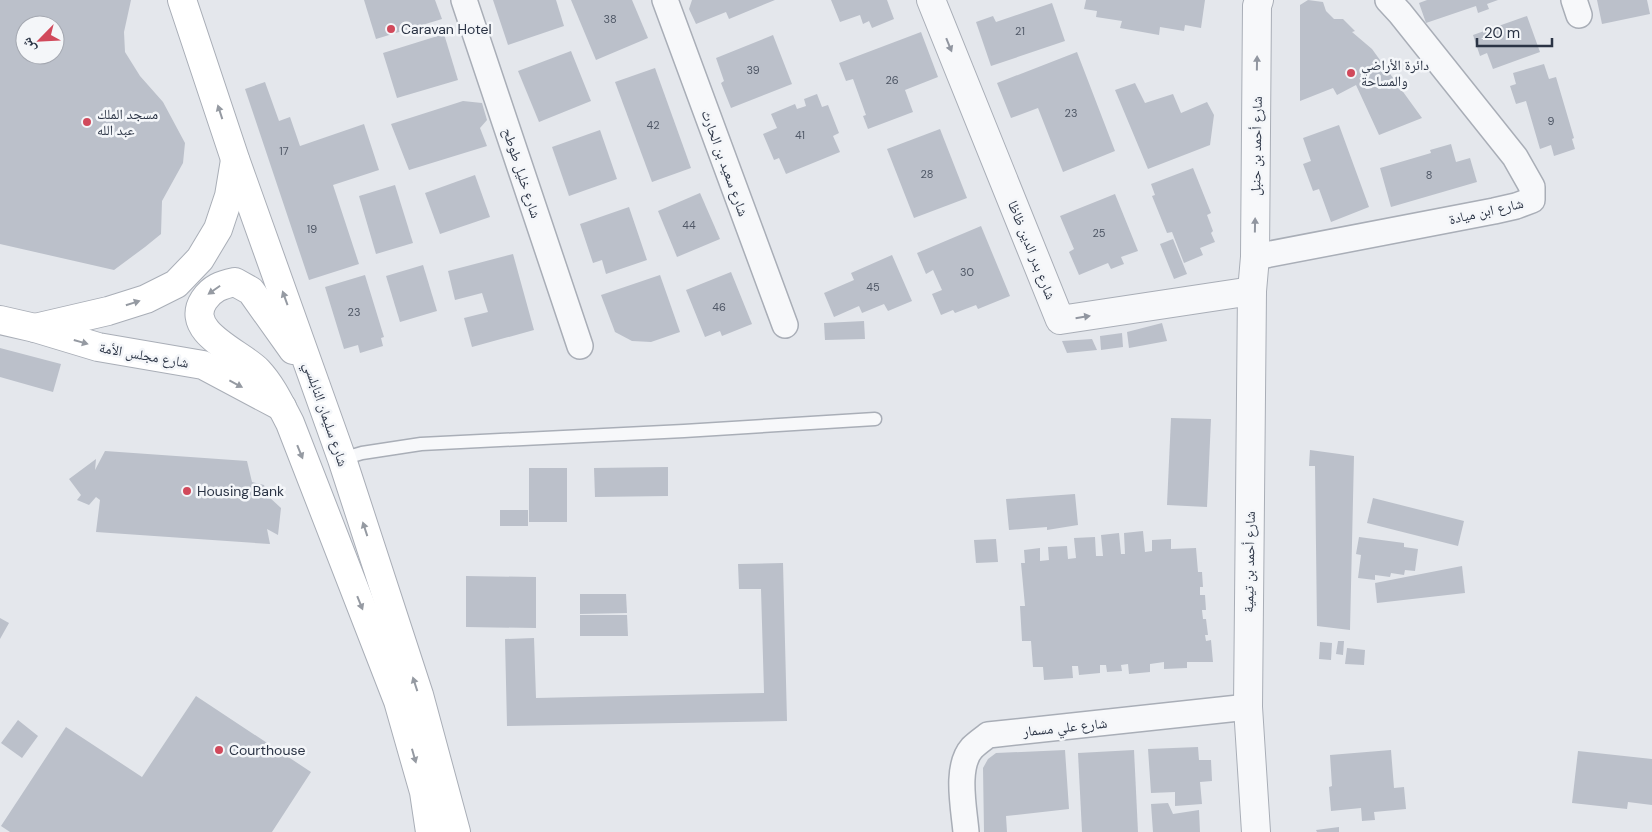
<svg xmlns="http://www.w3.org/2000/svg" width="1652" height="832" font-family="'DM Sans','Noto Naskh Arabic',sans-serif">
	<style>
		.building { fill: #bbc0ca; fill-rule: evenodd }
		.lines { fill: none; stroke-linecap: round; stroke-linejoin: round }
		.service-casing { stroke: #a9aeb7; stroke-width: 15 }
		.minor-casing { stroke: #a9aeb7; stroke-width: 28 }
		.tertiary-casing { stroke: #a9aeb7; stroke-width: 30 }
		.secondary-casing { stroke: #a9aeb7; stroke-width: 30 }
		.service { stroke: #f7f8fa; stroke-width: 12 }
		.minor { stroke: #f7f8fa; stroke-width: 25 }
		.tertiary { stroke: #f7f8fa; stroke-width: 28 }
		.secondary { stroke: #fff; stroke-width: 28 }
		.oneway { fill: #9196a0 }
		.oneway2 { fill: #959aa2 }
		.poi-dot { fill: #d1495b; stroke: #f4f6f9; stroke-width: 2 }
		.labels { text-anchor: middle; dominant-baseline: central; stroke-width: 5; stroke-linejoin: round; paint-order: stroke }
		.number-label { font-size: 11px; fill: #4f5766 }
		.poi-label { font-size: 14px; fill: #2b3445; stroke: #f4f6f9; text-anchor: start }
		.street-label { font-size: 14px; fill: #2b3445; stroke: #f4f6f9 }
	</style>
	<rect width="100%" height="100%" fill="#e4e7ec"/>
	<g class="building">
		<path d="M0,0h131l-7,32 1,20 15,24 23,26 22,41 -2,20 -21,38 -1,33 -16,13 -31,23 -114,-26zM25,25h30v30h-30z"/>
		<polygon points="364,0 435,0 442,19 376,39"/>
		<polygon points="493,0 556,0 564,26 508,45"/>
		<polygon points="571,0 632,0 648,38 596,60"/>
		<polygon points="692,0 775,0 729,19 726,12 696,24 689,9"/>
		<polygon points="831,0 887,0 894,19 872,28 869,21 863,24 860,15 840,22"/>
		<polygon points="1086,0 1205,0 1201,28 1185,25 1184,31 1160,27 1159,35 1120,28 1122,21 1096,17 1097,11 1084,9"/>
		<polygon points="1308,0 1323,2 1326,11 1334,19 1343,19 1355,31 1352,32 1372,49 1422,118 1379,135 1356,85 1337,95 1333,88 1300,101 1300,5"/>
		<polygon points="1427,0 1498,0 1487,4 1489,9 1478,13 1476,6 1426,23 1419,3"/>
		<polygon points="1597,0 1647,0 1650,14 1602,24"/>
		<polygon points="1052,3 1065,41 991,66 976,22 993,16 996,22"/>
		<polygon points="1527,16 1540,52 1493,69 1487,53 1480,56 1473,35"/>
		<polygon points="921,32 938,77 905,90 913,112 868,129 863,116 866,115 853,79 846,81 839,63"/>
		<polygon points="444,34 458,80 397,98 383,53"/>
		<polygon points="773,35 792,84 731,108 721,83 724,81 716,58"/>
		<polygon points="571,51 591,101 539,122 518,71"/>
		<polygon points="1077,52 1115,151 1063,172 1038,108 1011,118 997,83"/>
		<polygon points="1544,64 1549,79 1556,77 1574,138 1572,139 1575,149 1554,156 1551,145 1540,149 1526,101 1516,104 1510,86 1516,84 1513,73"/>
		<polygon points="655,68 691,168 652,182 615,82"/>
		<polygon points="265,82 279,121 290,117 300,146 364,124 379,170 333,185 359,264 309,280 245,89"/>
		<polygon points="1135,83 1145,103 1173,94 1181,113 1207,102 1214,115 1210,145 1148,169 1115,90"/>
		<polygon points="817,94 822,107 828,105 839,133 833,136 840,152 786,174 779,158 774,160 763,134 777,128 771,114 795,104 797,109 806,106 804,99"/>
		<polygon points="463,101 482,103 487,120 480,128 487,146 409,170 391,124"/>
		<polygon points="1339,125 1369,207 1331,222 1319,189 1313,191 1303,164 1311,161 1303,138"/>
		<polygon points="940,129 967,198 914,218 887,149"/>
		<polygon points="600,130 617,179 569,196 552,147"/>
		<polygon points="1451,144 1456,162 1470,158 1477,182 1391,207 1380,168 1431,153 1430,150"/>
		<polygon points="1193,168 1211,213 1207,215 1213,231 1211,233 1215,242 1200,248 1203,255 1184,263 1172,232 1167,233 1152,196 1155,195 1151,184"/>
		<polygon points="475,175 490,217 440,234 425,193"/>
		<polygon points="395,185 413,243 376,254 359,196"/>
		<polygon points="700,193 720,239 677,257 658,211"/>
		<polygon points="1115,194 1138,251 1121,257 1124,264 1111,269 1108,263 1079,275 1069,252 1074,249 1060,216"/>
		<polygon points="629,207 647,260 606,274 602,260 593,263 580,224"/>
		<polygon points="981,226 1010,296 978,309 976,305 955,313 953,310 941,315 932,294 942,290 933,270 926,274 917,253"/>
		<polygon points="1173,239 1187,274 1174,279 1160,244"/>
		<polygon points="513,254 534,330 472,347 464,318 488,312 482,293 455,300 448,271"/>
		<polygon points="892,255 912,301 888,311 884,304 862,313 859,306 834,317 824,293 854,280 851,273"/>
		<polygon points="423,265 437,311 400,322 386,276"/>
		<polygon points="731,272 752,324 722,336 720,331 705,337 686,290"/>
		<polygon points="365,275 384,337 381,338 383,346 360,353 358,345 344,349 325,287"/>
		<polygon points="660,275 680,332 651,342 632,341 615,332 601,295"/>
		<polygon points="864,321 865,339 825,340 824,323"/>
		<polygon points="1162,323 1167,341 1129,348 1127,332"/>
		<polygon points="1122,333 1123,347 1101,350 1100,336"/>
		<polygon points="1092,339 1097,350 1067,353 1062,341"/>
		<polygon points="0,348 61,364 53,392 0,377"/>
		<polygon points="1171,418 1211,419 1207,507 1167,505"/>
		<polygon points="1310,450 1354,456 1350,630 1317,626 1315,466 1309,466"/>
		<polygon points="105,451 247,461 252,482 264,485 268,496 281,508 278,535 267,529 270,544 96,532 100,500 96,497 89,505 77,500 81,495 69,479 96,459 95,470"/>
		<polygon points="668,467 668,496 595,497 594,468"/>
		<rect x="529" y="468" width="38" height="54"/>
		<polygon points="1075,494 1078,525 1047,530 1047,527 1009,530 1006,499"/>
		<polygon points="1373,498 1464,521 1458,546 1367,523"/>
		<rect x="500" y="510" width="28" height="16"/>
		<polygon points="1143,531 1145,552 1152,551 1152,540 1171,539 1171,549 1196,548 1198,572 1202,572 1203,587 1200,587 1200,595 1205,595 1206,610 1202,610 1203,619 1206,619 1208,635 1205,635 1206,641 1211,640 1213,662 1187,662 1187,668 1164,669 1164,662 1150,664 1150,672 1129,674 1128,664 1121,665 1122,671 1107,672 1106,665 1100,665 1100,673 1079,675 1078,666 1072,666 1073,678 1044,680 1043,667 1033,667 1031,641 1022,641 1020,606 1025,606 1021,563 1025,563 1024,550 1040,548 1040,561 1049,560 1048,547 1067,546 1068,559 1076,558 1074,538 1095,537 1096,556 1103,556 1101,535 1119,533 1121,554 1125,554 1124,533"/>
		<polygon points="1359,537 1404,543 1404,547 1418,549 1415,571 1405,570 1404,575 1391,573 1390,577 1375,575 1375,580 1358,578 1361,555 1356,554"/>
		<polygon points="996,539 998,562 976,563 974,540"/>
		<polygon points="783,563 787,721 507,726 505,639 534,638 536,698 764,693 761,589 739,589 738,564"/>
		<polygon points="1462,566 1465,593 1377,603 1375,583"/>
		<polygon points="466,576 536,577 536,628 466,627"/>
		<polygon points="580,594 626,594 627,613 580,614"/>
		<polygon points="580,615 627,615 628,636 580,636"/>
		<polygon points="0,618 9,623 0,639"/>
		<polygon points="1338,641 1344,641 1343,655 1336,654"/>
		<polygon points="1320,642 1332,643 1331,660 1319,659"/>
		<polygon points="1347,648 1365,650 1364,665 1345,664"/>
		<polygon points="196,696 311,772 272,832 10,832 1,826 66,727 142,777"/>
		<polygon points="18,720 38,736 22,758 1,743"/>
		<polygon points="1198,747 1199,760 1211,760 1212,781 1200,782 1202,804 1175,806 1175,792 1151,793 1148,749"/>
		<polygon points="1065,750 1069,809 1006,816 1007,832 984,832 983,768 988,759 996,753"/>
		<polygon points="1134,750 1138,832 1082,832 1078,753"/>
		<polygon points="1391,750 1394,788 1404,787 1406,809 1374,812 1375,820 1362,821 1361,808 1331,811 1329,787 1332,786 1330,755"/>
		<polygon points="1578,751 1652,759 1652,805 1628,802 1627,809 1572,803"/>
		<polygon points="1168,803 1173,814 1199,810 1200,832 1153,832 1151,804"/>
		<polygon points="1339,827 1339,832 1317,832 1316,830"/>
	</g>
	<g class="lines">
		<g class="service-casing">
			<polyline id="service" points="342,459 362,453 421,444 684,431 875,419"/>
		</g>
		<g class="minor-casing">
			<g id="minor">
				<polyline points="464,0 580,346"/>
				<polyline points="665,0 785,325"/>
				<polyline points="1574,0 1579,15"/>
				<polyline points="1255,257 1494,211 1516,206 1532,200 1532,187 1515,157 1400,13 1388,0"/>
				<path d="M966,832c-2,-24 -11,-65 6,-84 5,-5 11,-9 16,-13l260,-28"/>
			</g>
		</g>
		<g class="tertiary-casing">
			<g id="tertiary">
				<polyline points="931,0 1060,320 1252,291"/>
				<polyline points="1256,832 1248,707 1252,291 1255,257 1257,6 1259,0"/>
			</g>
		</g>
		<g class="secondary-casing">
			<g id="secondary">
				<polyline points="182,0 235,159 342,459 419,695 456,832"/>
				<polyline points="0,320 35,328 98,347 203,365 282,407"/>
				<polyline points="35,328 108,311 146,299 176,284 200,259 218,229 229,196 235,160"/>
				<path d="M293,350l-42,-59 -16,-9c-14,3 -23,6 -31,18 -21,32 37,53 54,71 14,15 22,33 32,52l108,278 26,91 6,40"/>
			</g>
		</g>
		<use href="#service" class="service"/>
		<use href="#minor" class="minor"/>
		<use href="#tertiary" class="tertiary"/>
		<use href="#secondary" class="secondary"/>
	</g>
	<defs><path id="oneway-solid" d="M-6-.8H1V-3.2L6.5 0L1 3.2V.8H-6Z" transform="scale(1.25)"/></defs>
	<g class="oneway">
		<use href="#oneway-solid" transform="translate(949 45) rotate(68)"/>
		<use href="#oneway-solid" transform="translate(1257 63) rotate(-89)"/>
		<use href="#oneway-solid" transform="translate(1255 225) rotate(-89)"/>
		<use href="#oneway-solid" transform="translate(1083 317) rotate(-9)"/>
	</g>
	<g class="oneway2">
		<use href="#oneway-solid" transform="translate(220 112) rotate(-108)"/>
		<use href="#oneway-solid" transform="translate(214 290) rotate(145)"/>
		<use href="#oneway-solid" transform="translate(285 298) rotate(-110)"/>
		<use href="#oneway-solid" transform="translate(133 303) rotate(-18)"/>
		<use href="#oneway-solid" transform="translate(81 342) rotate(16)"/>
		<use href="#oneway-solid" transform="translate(236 384) rotate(28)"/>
		<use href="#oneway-solid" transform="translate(300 452) rotate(68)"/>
		<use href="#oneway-solid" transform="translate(365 529) rotate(-108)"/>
		<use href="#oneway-solid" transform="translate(360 603) rotate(68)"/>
		<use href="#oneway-solid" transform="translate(415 684) rotate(-108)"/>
		<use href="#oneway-solid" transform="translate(414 756) rotate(74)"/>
	</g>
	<g class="poi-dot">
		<circle cx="391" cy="29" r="5"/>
		<circle cx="1351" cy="73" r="5"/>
		<circle cx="87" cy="122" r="5"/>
		<circle cx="187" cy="491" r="5"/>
		<circle cx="219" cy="750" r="5"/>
	</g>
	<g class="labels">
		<g class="number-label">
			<text x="610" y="19">38</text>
			<text x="1020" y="31">21</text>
			<text x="753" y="70">39</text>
			<text x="892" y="80">26</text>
			<text x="1071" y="113">23</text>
			<text x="1551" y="121">9</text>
			<text x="653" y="125">42</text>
			<text x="800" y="135">41</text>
			<text x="284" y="151">17</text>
			<text x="927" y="174">28</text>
			<text x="1429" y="175">8</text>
			<text x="689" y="225">44</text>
			<text x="312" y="229">19</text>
			<text x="1099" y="233">25</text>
			<text x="967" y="272">30</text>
			<text x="873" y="287">45</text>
			<text x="719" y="307">46</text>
			<text x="354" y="312">23</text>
		</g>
		<g class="poi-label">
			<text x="401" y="29">Caravan Hotel</text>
			<text x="1361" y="65">دائرة الأراضي<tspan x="1361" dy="16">والمساحة</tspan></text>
			<text x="97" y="114">مسجد الملك<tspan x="97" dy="16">عبد الله</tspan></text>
			<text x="197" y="491">Housing Bank</text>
			<text x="229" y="750">Courthouse</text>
		</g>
		<g class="street-label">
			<text transform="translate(1256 146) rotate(-89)">شارع أحمد بن حنبل</text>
			<text transform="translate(725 163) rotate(70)">شارع سعيد بن الحارث</text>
			<text transform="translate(522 173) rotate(72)">شارع خليل طوطح</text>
			<text transform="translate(1486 211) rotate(-13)">شارع ابن ميادة</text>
			<text transform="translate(1032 250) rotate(68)">شارع بدر الدين ظاظا</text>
			<text transform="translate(144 355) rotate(10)">شارع مجلس الأمة</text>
			<text transform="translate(326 414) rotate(71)">شارع سليمان النابلسي</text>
			<text transform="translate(1249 562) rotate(-89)">شارع أحمد بن تيمية</text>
			<text transform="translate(1065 727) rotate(-6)">شارع علي مسمار</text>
		</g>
	</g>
	<g transform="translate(40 40) rotate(246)"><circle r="24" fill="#f4f6f9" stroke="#a4a8b1"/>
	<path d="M0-4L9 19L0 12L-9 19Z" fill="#d1495b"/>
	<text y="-8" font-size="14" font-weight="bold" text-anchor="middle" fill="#2b3445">ش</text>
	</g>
	<path d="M1477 38v8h75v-8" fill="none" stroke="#2b3445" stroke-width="2.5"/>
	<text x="1484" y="38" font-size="15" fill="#2b3445" stroke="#f4f6f9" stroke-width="4" paint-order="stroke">20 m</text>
</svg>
